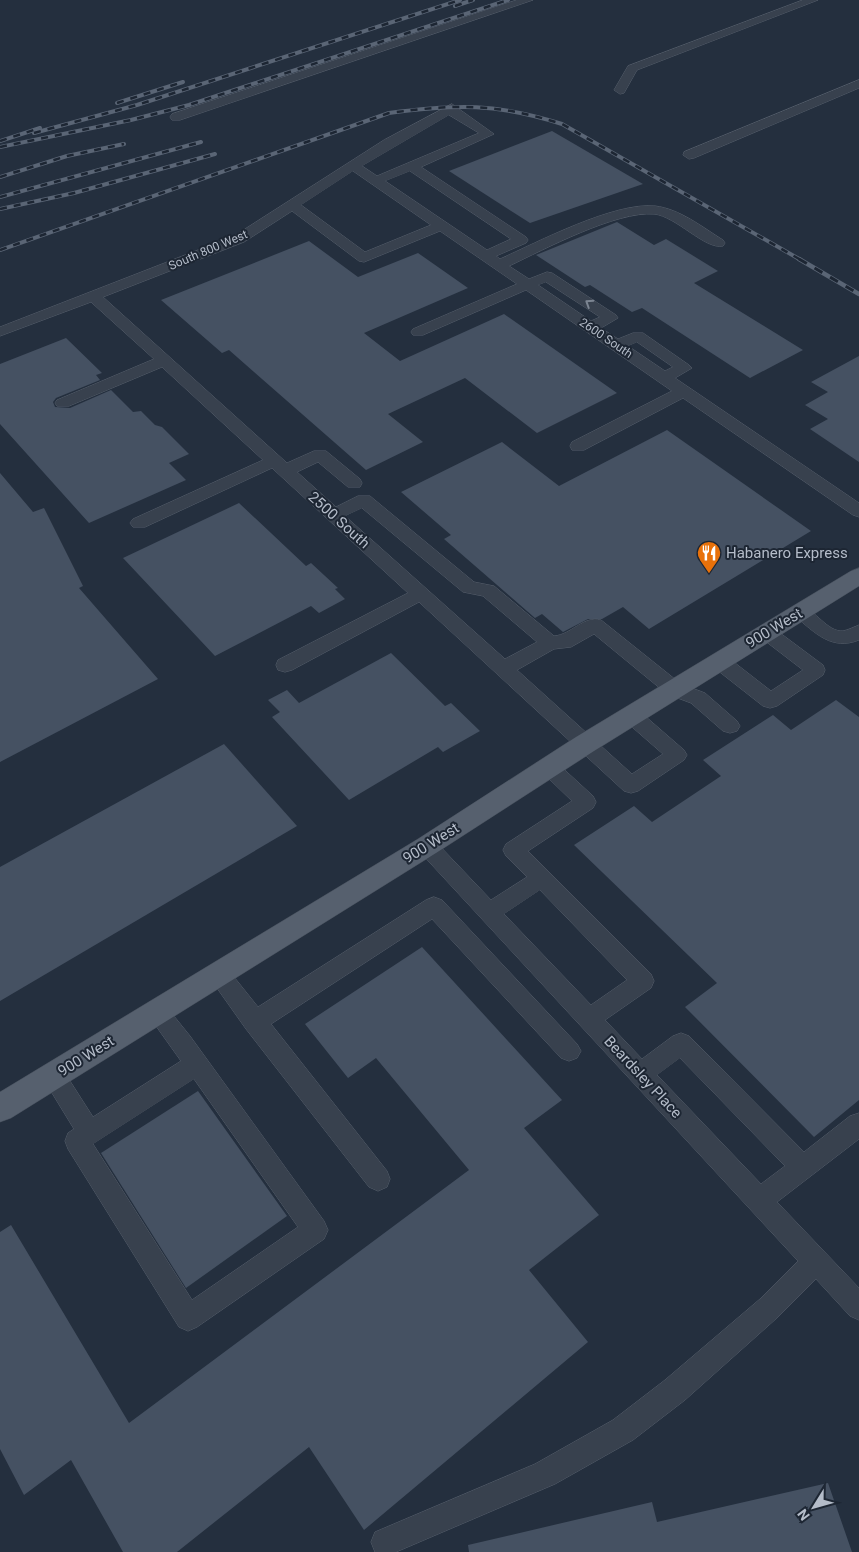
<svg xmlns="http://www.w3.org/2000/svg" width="859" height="1552" font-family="Roboto,sans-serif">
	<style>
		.building { fill: #455162 }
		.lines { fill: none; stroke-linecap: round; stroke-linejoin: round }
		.minor-casing { stroke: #565f6c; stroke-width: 1 }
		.major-casing { stroke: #414a57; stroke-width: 1 }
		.minor { fill: #38414e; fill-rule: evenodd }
		.major { fill: #56606e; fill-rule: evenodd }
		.rail-far1-casing { stroke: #5a6575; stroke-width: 4 }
		.rail-casing { stroke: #5a6575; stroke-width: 4.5 }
		.rail-far1 { stroke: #1d2633; stroke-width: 2.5; stroke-dasharray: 7; stroke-linecap: butt }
		.rail { stroke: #1d2633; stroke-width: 3; stroke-dasharray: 9; stroke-linecap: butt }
		.oneway { stroke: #7c8592 }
		.labels { text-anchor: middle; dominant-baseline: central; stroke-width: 4; stroke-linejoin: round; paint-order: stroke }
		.far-street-label { font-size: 12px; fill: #b4bcc9; stroke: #1d2633 }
		.street-label { font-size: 15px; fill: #b4bcc9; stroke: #1d2633 }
		.poi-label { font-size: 15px; fill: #b4bcc9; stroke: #1d2633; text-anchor: start }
	</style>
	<rect width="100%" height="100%" fill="#242f3e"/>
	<g class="building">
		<polygon points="552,131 643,184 530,223 449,171"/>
		<polygon points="617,222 654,245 666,239 718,271 694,283 803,350 750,378 642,308 632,312 590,285 585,287 536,255"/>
		<polygon points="309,241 358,277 418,253 468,288 364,333 400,361 504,314 617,393 537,433 465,378 388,414 423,442 366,470 229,350 222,353 161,300"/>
		<polygon points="66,338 102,373 96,375 100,380 56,398 53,402 55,407 70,408 111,390 133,412 141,411 155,425 162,427 189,454 169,463 186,480 89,523 0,424 0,364"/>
		<polygon points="859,356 859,462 810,429 828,419 805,405 828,392 811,382"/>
		<polygon points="667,430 811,531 649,629 623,607 602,619 588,619 563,632 542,614 535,618 444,539 451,535 401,492 502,442 559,486"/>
		<polygon points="0,473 33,512 44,508 83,586 79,588 158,679 0,762"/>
		<polygon points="239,503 306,566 311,563 338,588 335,589 345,599 319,613 311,606 215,656 123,558"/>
		<polygon points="391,653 445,706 451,703 480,731 443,752 438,747 349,800 272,717 280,712 268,700 287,690 299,703"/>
		<polygon points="836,700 859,717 859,1100 814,1137 685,1007 717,983 574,845 634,806 652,822 721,776 703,760 773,715 791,730"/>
		<polygon points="224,744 297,826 0,1001 0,867"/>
		<polygon points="422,947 562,1100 524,1128 599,1215 529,1270 588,1342 364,1530 309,1447 177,1552 123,1552 71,1460 24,1495 0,1449 0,1232 11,1225 129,1423 469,1170 376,1058 348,1078 305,1024"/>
		<polygon points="198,1091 287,1216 186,1288 101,1153"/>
		<polygon points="828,1483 852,1552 469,1552 468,1545 652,1502 657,1522"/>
	</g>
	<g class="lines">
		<g class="minor-casing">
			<g id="minor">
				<polygon points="517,0 533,0 180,120 172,120 170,117 172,114"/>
				<polygon points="803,0 818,0 637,70 624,93 620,94 614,90 628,66"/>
				<polygon points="859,80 859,88 694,158 689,159 683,155 684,152"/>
				<path d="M452,104l42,30 -73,33 105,70 2,3 -2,3 -30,13 4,3c38,-17 114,-57 155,-53 25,3 47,21 68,34l2,3 -2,3c-18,4 -47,-30 -69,-32 -38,-3 -109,35 -145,52l20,13 18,-7 5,1 64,42 2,3 -17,10 17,11 15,-6h10l46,32 3,3 -17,10 184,125v14l-6,-2 -170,-117 -99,52h-12l-2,-4 2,-4 100,-51 -146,-101 -103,45h-10l-2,-3 2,-3 104,-45 -77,-53 -76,31 -5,-1 -67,-50 -48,31 -141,55 184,166 27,-12h12l34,28 2,4 -2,4h-12l-30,-25 -21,10 39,35 22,-11h12l104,86 20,4 60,50c17,-1 30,-21 47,-16l80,64 24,9 32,28 3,5 -3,5 -7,2 -7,-2 -32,-28 -24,-9 -73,-60 -23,13 -17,2 -37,21 115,104 31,-20 -39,-34 -3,-5 3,-5 7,-2 7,2 46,40 3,5 -3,5 -46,31 -7,2 -7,-2 -205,-189 -127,68 -7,2 -7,-2 -2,-5 2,-5 130,-67 -136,-125 -127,59h-12l-3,-4 3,-4 130,-59 -101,-93 -93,39h-12l-2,-3 2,-3 97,-41 -63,-57 -91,34v-9l234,-91 150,-96zM449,115l30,18 -102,43 -15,-10zM353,171l78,54 -66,27 -64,-47zM410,171l101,68 -24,11 -102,-69zM546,282l54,35 -9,4 -53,-36zM637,342l36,25 -8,4 -37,-25zM362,508l101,84 20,4 54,46 -32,17 -160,-143z"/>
				<path d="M801,606c15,4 26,26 42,25 5,-1 11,-4 16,-6v15c-27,11 -44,-7 -64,-24l-3,-4 3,-4z"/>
				<polygon points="766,625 772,627 823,665 825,670 823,675 777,706 770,708 763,706 712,666 710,661 712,656 719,654 726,656 771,691 803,670 760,637 757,632 760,627"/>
				<path d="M549,759l7,3 37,34 3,6 -3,6 -65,43 123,123 3,7 -3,7 -46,32 37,39 31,-23 8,-3 8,3 115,116 46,-36 9,-3v26l-82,63 82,86v32l-9,-4 -34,-37 -38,38 -93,83 -52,40 -78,44 -159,68h-21l-4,-10 4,-10 160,-68 78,-44 52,-40 95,-81 38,-38 -378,-409 -3,-6 3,-6 7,-2 7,2 57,60 36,-23 -21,-21 -3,-6 3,-6 66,-43 -30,-29 -3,-5 3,-5zM540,890l87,90 -36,25 -87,-91zM680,1058l105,108 -24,18 -104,-109z"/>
				<polygon points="434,897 442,900 577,1044 581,1051 577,1058 569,1061 561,1058 432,919 271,1024 387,1171 390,1179 387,1187 378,1191 369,1187 246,1029 207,974 210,967 218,964 226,967 258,1007 426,900"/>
				<path d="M157,1002l8,3 25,31 134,185 4,9 -4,9 -127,88 -9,4 -9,-4 -111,-178 -3,-8 3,-8 6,-4 -33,-54 4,-8 8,-3 8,3 32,50 88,-56 -35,-49 3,-7zM194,1079l104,148 -106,73 -99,-156z"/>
			</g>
		</g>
		<g class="major-casing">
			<polygon id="major" points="859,568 859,586 594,751 436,853 11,1118 0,1122 0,1092 418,839 576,737 851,571"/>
		</g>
		<use href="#minor" class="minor"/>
		<use href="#major" class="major"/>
		<g class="rail-far1-casing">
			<g id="rail-far1">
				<polyline points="455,6 473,0"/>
				<polyline points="117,103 183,82"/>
				<polyline points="34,133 137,105 460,0"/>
				<polyline points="0,141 40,128"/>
				<polyline points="0,147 131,120 189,105 508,0"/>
				<polyline points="0,177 67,156 124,144"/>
				<polyline points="0,197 201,142"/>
				<polyline points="0,209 74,193 215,154"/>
				<path d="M0,250l389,-137c68,-9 107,-10 173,11l239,136"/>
			</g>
		</g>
		<g class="rail-casing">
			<polyline id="rail" points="799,259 859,294"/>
		</g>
		<use href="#rail-far1" class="rail-far1"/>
		<use href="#rail" class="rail"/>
	</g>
	<defs><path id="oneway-chevron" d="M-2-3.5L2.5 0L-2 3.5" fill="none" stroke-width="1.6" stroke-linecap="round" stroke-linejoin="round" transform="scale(1.25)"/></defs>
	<use class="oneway" href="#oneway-chevron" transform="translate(589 303) rotate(-147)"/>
	<defs>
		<g id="restaurant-pin" transform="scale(1.25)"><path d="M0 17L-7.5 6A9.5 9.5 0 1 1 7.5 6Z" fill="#e8710a" stroke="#1d2633"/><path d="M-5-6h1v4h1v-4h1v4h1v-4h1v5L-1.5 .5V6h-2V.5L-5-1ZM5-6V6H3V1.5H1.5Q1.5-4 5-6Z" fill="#fff"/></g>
	</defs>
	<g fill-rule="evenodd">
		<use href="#restaurant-pin" x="709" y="553"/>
	</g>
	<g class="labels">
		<g class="far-street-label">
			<text transform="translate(208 250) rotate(-23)">South 800 West</text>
			<text transform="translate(606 338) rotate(34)">2600 South</text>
		</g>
		<g class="street-label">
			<text transform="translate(339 520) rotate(42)">2500 South</text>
			<text transform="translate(774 628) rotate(-31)">900 West</text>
			<text transform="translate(431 843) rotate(-32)">900 West</text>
			<text transform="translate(86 1056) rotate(-32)">900 West</text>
			<text transform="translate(643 1077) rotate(47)">Beardsley Place</text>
		</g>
		<g class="poi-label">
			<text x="726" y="553">Habanero Express</text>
		</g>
	</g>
	<g transform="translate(814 1507) rotate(233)" stroke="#1d2633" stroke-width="4" paint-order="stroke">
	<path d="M0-4L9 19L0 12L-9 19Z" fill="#b4bcc9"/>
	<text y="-8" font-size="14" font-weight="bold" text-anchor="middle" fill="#b4bcc9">N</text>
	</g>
</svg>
